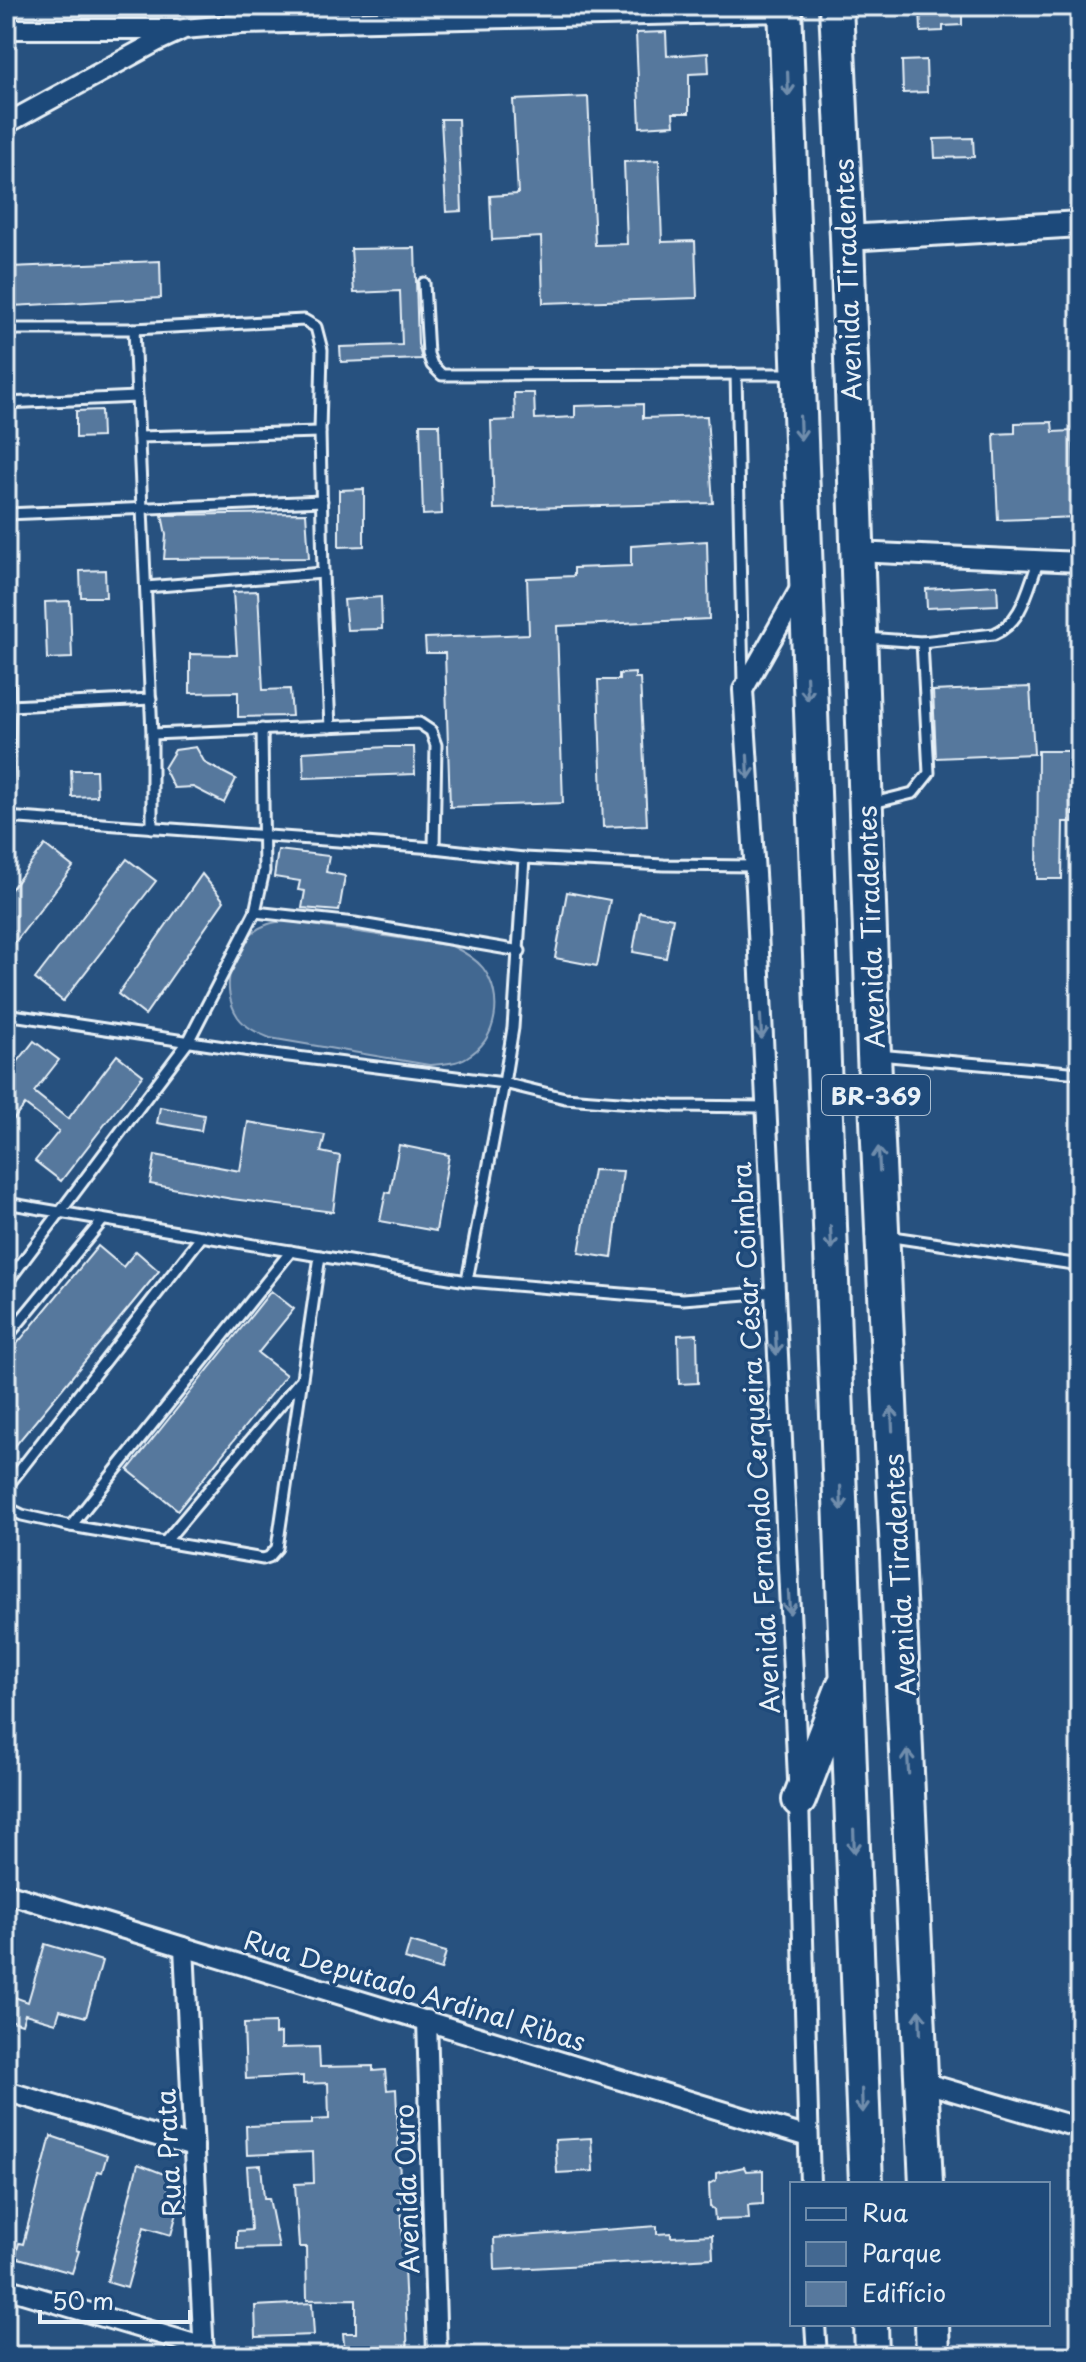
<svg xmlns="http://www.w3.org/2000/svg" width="1086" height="2362" font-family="'Playpen Sans',sans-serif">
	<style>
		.green { fill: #436891; stroke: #96acc4; stroke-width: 2 }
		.building { fill: #57789d; stroke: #e8f1f8; stroke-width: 2 }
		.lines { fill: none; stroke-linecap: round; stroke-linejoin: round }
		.service-casing { stroke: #e8f1f8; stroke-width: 15 }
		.minor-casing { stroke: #e8f1f8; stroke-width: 24 }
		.tertiary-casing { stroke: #e8f1f8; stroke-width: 30 }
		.trunk-casing { stroke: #e8f1f8; stroke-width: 38 }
		.service { stroke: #1f4a7a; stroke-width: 9 }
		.minor { stroke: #1f4a7a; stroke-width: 18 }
		.tertiary { stroke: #1f4a7a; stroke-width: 24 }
		.trunk { stroke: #1f4a7a; stroke-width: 32 }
		.oneway { stroke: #6f8dac }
		.labels { text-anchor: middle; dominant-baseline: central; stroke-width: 7; stroke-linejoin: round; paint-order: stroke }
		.shield { fill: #1f4a7a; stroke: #acbfd2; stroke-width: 2 }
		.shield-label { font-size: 24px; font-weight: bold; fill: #e8f1f8 }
		.street-label { font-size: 26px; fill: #e8f1f8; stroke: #1f4a7a }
	</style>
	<rect width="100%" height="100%" fill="#27517f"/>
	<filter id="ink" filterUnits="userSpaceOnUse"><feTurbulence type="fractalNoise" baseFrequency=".0125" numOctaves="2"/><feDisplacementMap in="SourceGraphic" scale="16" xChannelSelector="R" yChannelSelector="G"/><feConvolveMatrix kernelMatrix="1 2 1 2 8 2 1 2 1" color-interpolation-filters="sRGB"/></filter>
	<g filter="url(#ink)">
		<path class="green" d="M285,921l167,25c12,6 23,12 31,22 21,28 15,71 -16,89 -11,7 -25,7 -38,8l-159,-27c-12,-5 -24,-10 -32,-21 -20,-30 -6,-79 28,-92 6,-3 13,-3 19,-4z"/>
		<g class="building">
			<polygon points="920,6 962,6 962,25 943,26 943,31 921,32"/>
			<polygon points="666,32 667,56 708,53 709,73 689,74 689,113 673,113 674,125 640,127 636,33"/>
			<polygon points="926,60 927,92 903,93 902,61"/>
			<polygon points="588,97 595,245 627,244 624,162 659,160 662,242 695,241 697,298 543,303 541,237 492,240 490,196 518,194 513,100"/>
			<polygon points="441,119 458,119 462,211 446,212"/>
			<polygon points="973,138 974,157 935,158 934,139"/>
			<polygon points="415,248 418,344 422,359 341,362 340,347 402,345 400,291 354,293 351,249"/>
			<polygon points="160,261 161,298 12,306 10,267"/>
			<polygon points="514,393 534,393 535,419 575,417 575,406 643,404 643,418 707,416 713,503 494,509 491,421 515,420"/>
			<polygon points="101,410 102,437 76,438 76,411"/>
			<polygon points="1052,422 1053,432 1073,431 1077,517 998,520 994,434 1015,433 1015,423"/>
			<polygon points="420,424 439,424 442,514 423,515"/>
			<polygon points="364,489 364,546 339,547 339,490"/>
			<polygon points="306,513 309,558 164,559 166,535 162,515"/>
			<polygon points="707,541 709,619 557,626 563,803 450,807 445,653 426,653 425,638 529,634 527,578 574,576 574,568 631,566 631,546"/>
			<polygon points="105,570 106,597 81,597 80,571"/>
			<polygon points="997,585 998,605 927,608 926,589"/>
			<polygon points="258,591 263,690 290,689 292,716 238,717 238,692 190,693 190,654 237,655 233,592"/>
			<polygon points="381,597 382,629 347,630 344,600"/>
			<polygon points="70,601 72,658 47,659 45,602"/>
			<polygon points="635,673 635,678 640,678 647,825 603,827 598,680 619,680 619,674"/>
			<polygon points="1030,687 1034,754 936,758 933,691"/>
			<polygon points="196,747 205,763 236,779 224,803 193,787 174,788 164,768 175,750"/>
			<polygon points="387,747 414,747 415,774 304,778 303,752"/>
			<polygon points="1038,751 1080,751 1080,812 1072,812 1072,822 1063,822 1062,879 1037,879"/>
			<polygon points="71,770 96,770 97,796 72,797"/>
			<polygon points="45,845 73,867 6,954 6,896"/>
			<polygon points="278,850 329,856 326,872 345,876 339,911 302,908 305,891 298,890 300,881 274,877"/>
			<polygon points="127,859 156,881 63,1001 35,979"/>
			<polygon points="202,874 224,901 145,1015 118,994"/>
			<polygon points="567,892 610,900 597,966 555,958"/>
			<polygon points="640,912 673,918 666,958 633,952"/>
			<polygon points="34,1041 59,1060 34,1092 68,1119 117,1055 143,1075 61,1181 35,1161 59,1131 25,1105 6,1129 6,1077"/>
			<polygon points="160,1107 204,1115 201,1131 157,1123"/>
			<polygon points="248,1122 325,1135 321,1152 340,1156 333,1212 232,1199 150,1184 155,1155 240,1171"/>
			<polygon points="399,1145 449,1155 436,1231 380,1221 386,1192 390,1193"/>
			<polygon points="593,1170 623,1171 612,1258 579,1253"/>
			<polygon points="98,1246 123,1267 136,1251 159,1271 6,1457 6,1357"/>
			<polygon points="271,1291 294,1309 258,1353 286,1375 178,1510 128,1470"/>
			<polygon points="697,1334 698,1383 679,1384 678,1335"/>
			<polygon points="410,1942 446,1952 441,1970 405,1959"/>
			<polygon points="45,1944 102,1961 86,2017 60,2010 56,2023 25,2014 22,2024 6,2019 6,1994 28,2002"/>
			<polygon points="275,2023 275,2034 281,2033 281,2048 319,2047 320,2067 373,2066 373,2071 385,2070 387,2090 396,2089 408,2356 345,2356 343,2333 356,2333 356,2299 307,2300 306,2247 299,2247 295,2184 314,2183 313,2152 247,2155 246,2126 312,2124 312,2120 329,2119 328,2083 303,2084 303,2076 246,2079 244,2024"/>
			<polygon points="51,2136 107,2155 102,2172 97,2171 76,2250 79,2251 72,2273 15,2257 19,2243 23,2244"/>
			<polygon points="591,2138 593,2171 557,2173 555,2140"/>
			<polygon points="138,2164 172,2177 168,2190 177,2192 173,2204 179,2205 171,2235 144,2227 127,2288 107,2282"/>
			<polygon points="261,2165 264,2198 269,2198 279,2248 237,2249 237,2231 251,2230 247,2166"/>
			<polygon points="744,2167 746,2171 763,2170 763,2204 748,2205 749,2219 715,2220 714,2209 710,2207 709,2184 716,2180 716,2173"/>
			<polygon points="657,2226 657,2234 671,2233 671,2237 712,2235 713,2258 495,2270 494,2238"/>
			<polygon points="312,2303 314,2335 256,2337 255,2306"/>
		</g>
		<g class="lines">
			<g class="service-casing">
				<g id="service">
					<polyline points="424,283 428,354 432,365 442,375 794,374"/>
					<polyline points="134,329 152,734 419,723 431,731 436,745 434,848"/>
					<polyline points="6,334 16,329 134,329 304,320 316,327 322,350 320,432 323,573 330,727"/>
					<polyline points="736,374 743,682"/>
					<polyline points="6,403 137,397"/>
					<polyline points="139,437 320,432"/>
					<polyline points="6,514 322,501"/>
					<polyline points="146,587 323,573"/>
					<polyline points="6,630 10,706 6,805"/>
					<path d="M866,638l56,4 72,-8c29,-12 34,-47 45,-74"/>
					<polyline points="10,706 151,699"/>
					<polyline points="152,734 152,828"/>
					<polyline points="873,803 913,793 929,773 922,642"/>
					<polyline points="6,817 434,848 524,858 513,1028 504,1083 565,1098 674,1106 765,1107"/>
					<polyline points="524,858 664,865 754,866"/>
					<polyline points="255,912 355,923 520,951"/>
					<polyline points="6,1014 257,1052 504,1083 467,1281"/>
					<polyline points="878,1055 1080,1073"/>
					<polyline points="6,1203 467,1281 683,1299 774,1292"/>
					<polyline points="886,1236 1080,1265"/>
					<polyline points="6,1284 188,1042 255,912 264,871 262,729"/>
					<polyline points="6,1338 103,1220"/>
					<polyline points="6,1488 202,1236"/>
					<polyline points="6,1507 22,1515 71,1526 263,1559 269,1557 277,1548 320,1256"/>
					<polyline points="71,1526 291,1251"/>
					<polyline points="165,1542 300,1381"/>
				</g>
			</g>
			<g class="minor-casing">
				<g id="minor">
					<polyline points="6,29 177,29"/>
					<polyline points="6,124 156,42 184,29 241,24 785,12"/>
					<polyline points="855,552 1080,562"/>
					<polyline points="801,587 743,690 756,889 799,1800 810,2184"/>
					<polyline points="6,1893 808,2137"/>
					<polyline points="184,1947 204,2356"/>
					<polyline points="427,2020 437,2356"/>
					<polyline points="922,2082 1080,2128"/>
					<polyline points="6,2091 194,2147"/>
					<polyline points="6,2288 204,2347"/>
					<polyline points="815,2324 817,2356"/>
				</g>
			</g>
			<g class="tertiary-casing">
				<polyline id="tertiary" points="847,238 1080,224"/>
			</g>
			<g class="trunk-casing">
				<g id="trunk">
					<path d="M785,6c24,726 53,1452 81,2178"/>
					<polyline points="836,6 847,238 874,1055 926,2184"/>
					<polyline points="799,1800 843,1686"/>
					<polyline points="871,2324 872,2356"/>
					<polyline points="932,2324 933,2356"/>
				</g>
			</g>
			<use href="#service" class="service"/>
			<use href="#minor" class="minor"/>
			<use href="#tertiary" class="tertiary"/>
			<use href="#trunk" class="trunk"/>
		</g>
		<defs><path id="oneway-shaft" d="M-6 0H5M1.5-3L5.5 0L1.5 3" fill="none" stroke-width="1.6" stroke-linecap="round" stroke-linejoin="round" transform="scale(2)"/></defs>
		<g class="oneway">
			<use href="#oneway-shaft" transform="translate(788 84) rotate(88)"/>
			<use href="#oneway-shaft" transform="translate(800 428) rotate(88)"/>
			<use href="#oneway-shaft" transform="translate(807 688) rotate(88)"/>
			<use href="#oneway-shaft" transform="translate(748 767) rotate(87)"/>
			<use href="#oneway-shaft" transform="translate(761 1027) rotate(87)"/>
			<use href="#oneway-shaft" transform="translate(879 1159) rotate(-93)"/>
			<use href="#oneway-shaft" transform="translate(831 1238) rotate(87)"/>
			<use href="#oneway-shaft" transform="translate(776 1343) rotate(87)"/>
			<use href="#oneway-shaft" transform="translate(892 1419) rotate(-93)"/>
			<use href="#oneway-shaft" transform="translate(841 1498) rotate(88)"/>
			<use href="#oneway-shaft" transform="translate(789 1602) rotate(87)"/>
			<use href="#oneway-shaft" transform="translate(908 1762) rotate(-93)"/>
			<use href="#oneway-shaft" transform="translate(854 1841) rotate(88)"/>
			<use href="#oneway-shaft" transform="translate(920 2022) rotate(-92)"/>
			<use href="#oneway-shaft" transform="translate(862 2101) rotate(88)"/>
		</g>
	</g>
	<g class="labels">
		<rect class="shield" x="822" y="1075" width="108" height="40" rx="6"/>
		<g class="shield-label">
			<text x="876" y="1095">BR-369</text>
		</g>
		<g class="street-label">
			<text transform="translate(847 280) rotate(-92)">Avenida Tiradentes</text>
			<text transform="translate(870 927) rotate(-92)">Avenida Tiradentes</text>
			<text transform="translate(755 1438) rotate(-93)">Avenida Fernando Cerqueira César Coimbra</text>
			<text transform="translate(899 1575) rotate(-93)">Avenida Tiradentes</text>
			<text transform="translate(415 1990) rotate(17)">Rua Deputado Ardinal Ribas</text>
			<text transform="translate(168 2153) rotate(-93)">Rua Prata</text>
			<text transform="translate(406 2189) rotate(-92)">Avenida Ouro</text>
		</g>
	</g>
	<rect width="1086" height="2362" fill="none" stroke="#1f4a7a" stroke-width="32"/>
	<rect x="16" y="16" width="1054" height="2330" fill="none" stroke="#e8f1f8" stroke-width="3" filter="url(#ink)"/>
	<rect x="790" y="2182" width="260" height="144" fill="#1f4a7a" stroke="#6f8dac" stroke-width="2"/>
	<rect x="806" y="2208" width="40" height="12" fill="#1f4a7a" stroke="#6f8dac" stroke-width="2"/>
	<text x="862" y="2222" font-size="24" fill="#e8f1f8">Rua</text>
	<rect x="806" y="2242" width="40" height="24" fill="#436891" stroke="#6f8dac" stroke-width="2"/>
	<text x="862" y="2262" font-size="24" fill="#e8f1f8">Parque</text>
	<rect x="806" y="2282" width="40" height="24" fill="#57789d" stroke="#6f8dac" stroke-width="2"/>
	<text x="862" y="2302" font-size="24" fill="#e8f1f8">Edifício</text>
	<path d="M40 2310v12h150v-12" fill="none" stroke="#e8f1f8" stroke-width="4"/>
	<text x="52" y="2310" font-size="24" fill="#e8f1f8" stroke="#1f4a7a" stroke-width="6" paint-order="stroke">50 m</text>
</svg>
